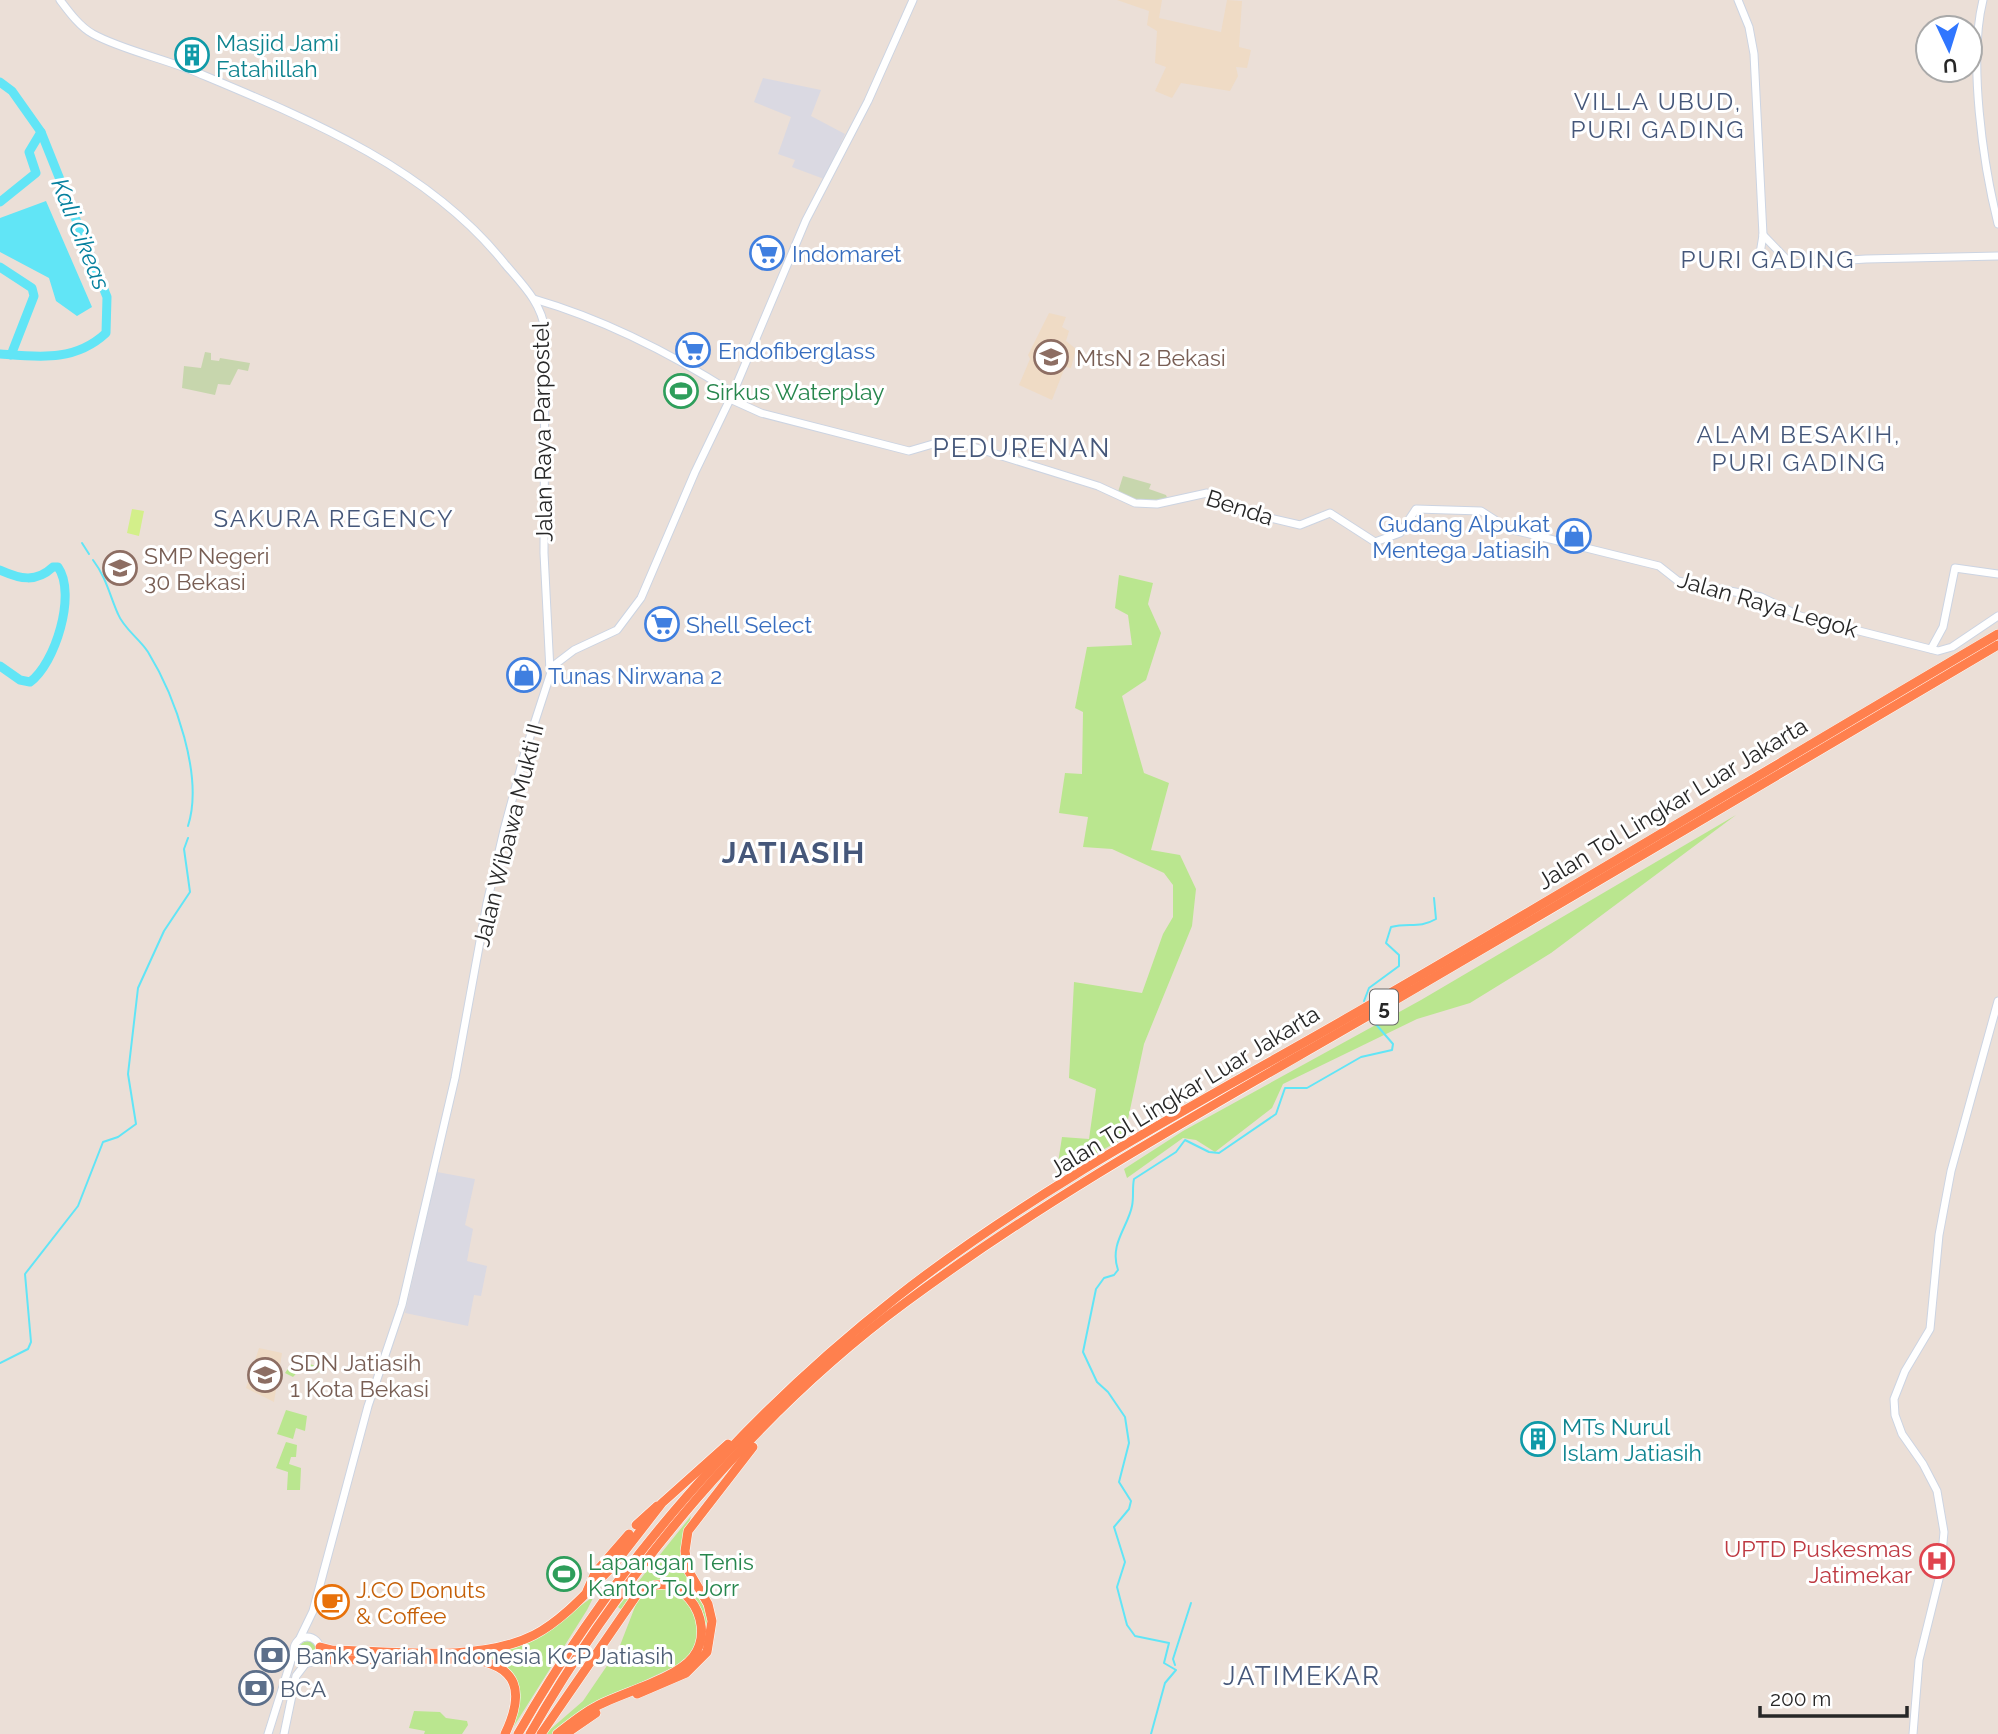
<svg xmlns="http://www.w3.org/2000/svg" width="1998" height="1734" font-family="Raleway,sans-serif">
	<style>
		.industrial { fill: #dad9e2 }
		.education { fill: #efdbc5 }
		.green { fill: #bae68f }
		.cemetery { fill: #c7d6ad }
		.pitch { fill: #d3ef8a }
		.water { fill: #61e5f6 }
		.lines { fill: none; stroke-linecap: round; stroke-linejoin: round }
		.stream { stroke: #61e5f6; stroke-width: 2 }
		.river { stroke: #61e5f6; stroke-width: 9 }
		.secondary-casing { stroke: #ccd4e2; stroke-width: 9 }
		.highway-casing { stroke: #fff; stroke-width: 10 }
		.secondary { stroke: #fff; stroke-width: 7 }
		.highway { stroke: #ff804e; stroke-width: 9 }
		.labels { text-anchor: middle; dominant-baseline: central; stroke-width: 6; stroke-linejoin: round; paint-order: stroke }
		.shield { fill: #fff; stroke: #686868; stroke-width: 2 }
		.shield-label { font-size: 21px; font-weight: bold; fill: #272727 }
		.culture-label { font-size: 23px; fill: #0d838f; stroke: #fff; text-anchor: start }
		.shop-label { font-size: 23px; fill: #366cbe; stroke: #fff; text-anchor: start }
		.education-label { font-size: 23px; fill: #785e54; stroke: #fff; text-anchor: start }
		.leisure-label { font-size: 23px; fill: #27864d; stroke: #fff; text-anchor: start }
		.street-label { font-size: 23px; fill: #272727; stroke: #fff }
		.health-label { font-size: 23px; fill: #be3a42; stroke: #fff; text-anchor: end }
		.food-label { font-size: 23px; fill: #c56008; stroke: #fff; text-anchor: start }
		.service-label { font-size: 23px; fill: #4e5e75; stroke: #fff; text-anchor: start }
		.neighbourhood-label { font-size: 24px; letter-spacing: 2px; fill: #45577a; stroke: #fff }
		.water-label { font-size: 24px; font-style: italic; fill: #05809e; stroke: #fff }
		.quarter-label { font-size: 26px; letter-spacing: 2px; fill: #45577a; stroke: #fff }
		.district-label { font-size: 30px; font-weight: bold; letter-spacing: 2px; fill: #45577a; stroke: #fff }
	</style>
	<rect width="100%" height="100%" fill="#ebdfd7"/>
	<g class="industrial">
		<polygon points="763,78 821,90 811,116 845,134 824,179 792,167 795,160 778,154 791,117 754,102"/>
		<polygon points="437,1172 475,1179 465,1225 473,1229 467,1261 487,1266 481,1296 474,1295 468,1326 405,1313"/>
	</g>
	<g class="education">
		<polygon points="1117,0 1162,0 1159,18 1221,32 1227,0 1242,1 1239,47 1251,50 1247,68 1236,67 1238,76 1230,91 1181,83 1172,98 1155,91 1166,67 1155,63 1157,31 1147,25 1149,11"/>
		<polygon points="1049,313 1066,317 1062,327 1069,331 1066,341 1076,349 1071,368 1065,367 1052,400 1019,385 1030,359 1028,355"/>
		<polygon points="259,1348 282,1353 274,1402 246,1388"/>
	</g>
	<g class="green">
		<polygon points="1119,575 1153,583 1148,604 1161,633 1146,680 1122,696 1144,773 1169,783 1151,850 1180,855 1196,889 1192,926 1144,1044 1124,1138 1056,1176 1062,1137 1089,1139 1096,1089 1069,1078 1074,982 1142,993 1163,934 1173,917 1173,885 1164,873 1112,849 1083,847 1088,817 1059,813 1065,773 1082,774 1083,712 1075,708 1087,647 1132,645 1128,615 1115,608"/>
		<polygon points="1736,815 1551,953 1470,1003 1417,1019 1283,1084 1272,1108 1215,1152 1196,1140 1183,1138 1127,1178 1124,1169 1183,1131 1421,1000"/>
		<polygon points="299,1353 311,1357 310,1364 321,1368 319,1372 314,1373 305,1364 293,1377 285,1373"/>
		<polygon points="286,1410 307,1416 305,1431 296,1428 293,1439 277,1434"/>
		<polygon points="286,1442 297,1445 296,1457 291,1457 289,1464 301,1468 300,1490 287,1490 288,1472 276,1468"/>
		<path d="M691,1516c-4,16 -11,31 -8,48 3,27 30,40 25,69 -2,11 -3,17 -11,24 22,-35 0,-78 -43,-74l-32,27 -4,-3z"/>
		<polygon points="664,1587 680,1591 700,1623 693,1653 676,1666 598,1702 554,1734 545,1734 583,1701 619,1648 638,1599 654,1588"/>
		<polygon points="594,1596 587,1610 509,1734 520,1702 513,1677 471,1656 533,1640"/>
		<circle cx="308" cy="1650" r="9"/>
		<polygon points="414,1711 440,1712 446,1718 467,1721 468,1725 462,1734 424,1734 425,1731 409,1728"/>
	</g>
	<g class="cemetery">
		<polygon points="205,352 211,353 211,360 219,361 220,358 250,363 248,371 238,369 230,385 218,384 215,395 182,388 184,366 201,368"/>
		<path d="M1123,476l28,8 -2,5 17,6 2,5c-20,5 -32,1 -50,-8z"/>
	</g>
	<g class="pitch">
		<polygon points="132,509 144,511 139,536 127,533"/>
		<polygon points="566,1558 581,1575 562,1590 547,1573"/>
	</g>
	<polygon class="water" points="46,201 92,307 77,316 56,301 49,278 0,252 0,218"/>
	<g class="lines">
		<g class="stream">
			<polyline points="82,543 89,554"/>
			<path d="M93,560c13,17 17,36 25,54 6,15 21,24 30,38 27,44 56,124 40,174"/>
			<path d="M1364,1001l5,-13 30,-22v-11l-13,-12 5,-16c17,-5 28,2 45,-8l-2,-21"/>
			<polyline points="0,1363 28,1349 31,1342 25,1274 78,1206 103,1142 118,1137 136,1124 128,1074 138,988 164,931 190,892 184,849 188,838"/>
			<polyline points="1175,1665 1173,1659 1191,1603"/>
			<path d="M1151,1734l14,-51 11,-13 -12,-7 5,-20 -34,-7 -8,-11 -10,-38 8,-25 -11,-35 15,-18 2,-8 -12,-19 10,-39 -4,-26 -17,-25 -11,-10 -14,-30 13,-63 8,-11 10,-3 4,-5c-9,-26 10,-43 14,-64 2,-9 0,-18 2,-27l42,-27 9,-12 24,12 10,1 57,-39 9,-26h22l54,-31 31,-7 1,-6 -19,-22"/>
		</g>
		<g class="river">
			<path d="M0,82l12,9 29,41 66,165 -1,36c-31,29 -67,24 -106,21"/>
			<polyline points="0,202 36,173 29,152 41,132"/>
			<polyline points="0,267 32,288 34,296 11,355"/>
			<path d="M0,570c20,9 36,13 53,-3h5c19,27 -3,97 -28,115l-10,-2 -20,-14"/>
		</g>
		<g class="secondary-casing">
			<g id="secondary">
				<path d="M60,0c9,12 20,27 33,34 29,16 73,25 105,39 110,46 231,95 307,191 17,20 37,39 40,67l-1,222 6,118"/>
				<polyline points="1738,0 1749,27 1754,54 1763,235 1758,266 1866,259 1998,256"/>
				<path d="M1983,0c-15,60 0,164 15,224"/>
				<polyline points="1763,235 1791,264"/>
				<path d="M534,299c69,20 138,55 199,94"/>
				<polyline points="730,399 761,413 909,451 933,444 957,442 1098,486 1135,503 1157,504 1207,493 1240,511 1300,525 1330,513 1375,542 1400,533 1416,509 1481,511 1509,529 1659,566 1678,581 1761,597 1800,616 1938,651 1952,647 1998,616"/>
				<polyline points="1931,649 1943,627 1955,568 1998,574"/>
				<circle cx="307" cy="1650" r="13"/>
				<polyline points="299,1640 313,1611 368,1406 402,1305 455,1078 487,903 504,830 525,752 553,666 574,650 617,630 641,598 695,472 733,393 806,220 868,101 913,0"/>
				<polyline points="268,1734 294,1651"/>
				<polyline points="284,1734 296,1676 306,1663"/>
				<polyline points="1913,1734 1919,1660 1940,1575 1944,1532 1937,1491 1923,1464 1902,1434 1895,1415 1894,1399 1905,1371 1930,1329 1939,1235 1951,1171 1998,1001"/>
			</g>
		</g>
		<g class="highway-casing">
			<g id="highway">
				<polyline points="636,1525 657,1506"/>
				<polyline points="617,1561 662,1503 728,1444"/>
				<polyline points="587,1591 595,1573 629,1534"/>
				<path d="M320,1647l12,3c62,1 147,13 202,-15 29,-15 54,-44 77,-67"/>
				<path d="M316,1660l153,-1c50,6 56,33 36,75"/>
				<polyline points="637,1694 686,1673 707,1652 712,1621 708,1604 688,1570 685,1551 688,1531 753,1447"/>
				<polyline points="567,1733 596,1713"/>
				<path d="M518,1734c96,-169 226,-317 379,-437 145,-114 312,-199 471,-291 211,-122 420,-249 630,-372"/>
				<path d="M530,1734c91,-160 228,-323 376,-432 155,-115 325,-206 491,-303 201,-117 401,-236 601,-354"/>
				<path d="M541,1734l95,-138c38,-37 85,24 57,61 -17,22 -70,35 -96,49 -14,7 -27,18 -40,28"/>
			</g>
		</g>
		<use href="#secondary" class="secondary"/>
		<use href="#highway" class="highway"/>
	</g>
	<defs>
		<g id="building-ring" transform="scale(1.75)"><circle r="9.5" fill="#fff" stroke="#0f9aa8" stroke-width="1.5"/><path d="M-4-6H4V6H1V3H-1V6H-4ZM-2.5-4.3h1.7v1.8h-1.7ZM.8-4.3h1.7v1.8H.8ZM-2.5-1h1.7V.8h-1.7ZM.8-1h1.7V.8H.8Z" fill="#0f9aa8"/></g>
		<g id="supermarket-ring" transform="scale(1.75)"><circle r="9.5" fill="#fff" stroke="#3f7fe0" stroke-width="1.5"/><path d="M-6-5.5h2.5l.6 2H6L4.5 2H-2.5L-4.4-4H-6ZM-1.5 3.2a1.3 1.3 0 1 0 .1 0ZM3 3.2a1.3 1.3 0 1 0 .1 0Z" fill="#3f7fe0"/></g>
		<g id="school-ring" transform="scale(1.75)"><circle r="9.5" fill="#fff" stroke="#8d6e63" stroke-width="1.5"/><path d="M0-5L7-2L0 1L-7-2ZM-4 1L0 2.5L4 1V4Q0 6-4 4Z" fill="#8d6e63"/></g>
		<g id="stadium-ring" transform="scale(1.75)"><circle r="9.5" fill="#fff" stroke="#2e9e5b" stroke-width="1.5"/><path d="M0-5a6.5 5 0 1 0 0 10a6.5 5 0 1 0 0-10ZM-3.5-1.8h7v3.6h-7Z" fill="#2e9e5b"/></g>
		<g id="shop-ring" transform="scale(1.75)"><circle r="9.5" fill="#fff" stroke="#3f7fe0" stroke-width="1.5"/><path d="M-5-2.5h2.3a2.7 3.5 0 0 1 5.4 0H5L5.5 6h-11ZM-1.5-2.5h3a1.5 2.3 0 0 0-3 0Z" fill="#3f7fe0"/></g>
		<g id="hospital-ring" transform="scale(1.75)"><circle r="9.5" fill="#fff" stroke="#e0444e" stroke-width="1.5"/><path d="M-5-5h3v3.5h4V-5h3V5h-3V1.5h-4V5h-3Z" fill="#e0444e"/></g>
		<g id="cafe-ring" transform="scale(1.75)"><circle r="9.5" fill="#fff" stroke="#e8710a" stroke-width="1.5"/><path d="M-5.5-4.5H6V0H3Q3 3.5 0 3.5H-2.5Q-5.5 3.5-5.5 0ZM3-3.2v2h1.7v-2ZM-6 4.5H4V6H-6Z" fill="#e8710a"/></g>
		<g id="bank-ring" transform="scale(1.75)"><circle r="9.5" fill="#fff" stroke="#5c6f8a" stroke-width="1.5"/><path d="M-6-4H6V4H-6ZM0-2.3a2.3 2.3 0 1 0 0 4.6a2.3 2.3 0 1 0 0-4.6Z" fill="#5c6f8a"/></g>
	</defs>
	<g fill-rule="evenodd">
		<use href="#building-ring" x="192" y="55"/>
		<use href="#supermarket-ring" x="767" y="253"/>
		<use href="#supermarket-ring" x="693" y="350"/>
		<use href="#school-ring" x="1051" y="357"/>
		<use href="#stadium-ring" x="681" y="391"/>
		<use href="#shop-ring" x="1574" y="536"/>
		<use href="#school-ring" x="120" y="568"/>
		<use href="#supermarket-ring" x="662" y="624"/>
		<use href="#shop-ring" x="524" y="675"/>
		<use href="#school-ring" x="265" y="1375"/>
		<use href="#building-ring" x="1538" y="1439"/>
		<use href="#hospital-ring" x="1937" y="1561"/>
		<use href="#stadium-ring" x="564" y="1574"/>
		<use href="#cafe-ring" x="332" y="1602"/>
		<use href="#bank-ring" x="272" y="1655"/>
		<use href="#bank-ring" x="256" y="1688"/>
	</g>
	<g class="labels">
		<rect class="shield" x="1370" y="989.5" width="28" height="35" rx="5"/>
		<g class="shield-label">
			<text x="1384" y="1007">5</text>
		</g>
		<g class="culture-label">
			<text x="216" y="42">Masjid Jami<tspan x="216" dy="26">Fatahillah</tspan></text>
			<text x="1562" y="1426">MTs Nurul<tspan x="1562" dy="26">Islam Jatiasih</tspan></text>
		</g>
		<g class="shop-label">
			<text x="792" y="253">Indomaret</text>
			<text x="718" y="350">Endofiberglass</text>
			<text x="1550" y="523" text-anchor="end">Gudang Alpukat<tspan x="1550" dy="26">Mentega Jatiasih</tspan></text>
			<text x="686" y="624">Shell Select</text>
			<text x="548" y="675">Tunas Nirwana 2</text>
		</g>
		<g class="education-label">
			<text x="1076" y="357">MtsN 2 Bekasi</text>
			<text x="144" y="555">SMP Negeri<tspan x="144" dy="26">30 Bekasi</tspan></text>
			<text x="290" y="1362">SDN Jatiasih<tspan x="290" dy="26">1 Kota Bekasi</tspan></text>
		</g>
		<g class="leisure-label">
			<text x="706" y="391">Sirkus Waterplay</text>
			<text x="588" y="1561">Lapangan Tenis<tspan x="588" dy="26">Kantor Tol Jorr</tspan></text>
		</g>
		<g class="street-label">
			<text transform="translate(542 432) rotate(-91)">Jalan Raya Parpostel</text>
			<text transform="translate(1240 507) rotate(18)">Benda</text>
			<text transform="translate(1768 604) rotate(16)">Jalan Raya Legok</text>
			<text transform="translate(1672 803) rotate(-31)">Jalan Tol Lingkar Luar Jakarta</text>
			<text transform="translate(508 835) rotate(-76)">Jalan Wibawa Mukti II</text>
			<text transform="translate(1184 1091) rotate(-31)">Jalan Tol Lingkar Luar Jakarta</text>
		</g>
		<g class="health-label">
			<text x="1912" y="1548">UPTD Puskesmas<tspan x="1912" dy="26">Jatimekar</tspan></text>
		</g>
		<g class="food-label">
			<text x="356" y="1589">J.CO Donuts<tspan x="356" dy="26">&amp; Coffee</tspan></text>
		</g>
		<g class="service-label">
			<text x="296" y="1655">Bank Syariah Indonesia KCP Jatiasih</text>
			<text x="280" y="1688">BCA</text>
		</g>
		<g class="neighbourhood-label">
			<text x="1658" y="101">VILLA UBUD,<tspan x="1658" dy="28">PURI GADING</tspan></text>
			<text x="1768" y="259">PURI GADING</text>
			<text x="1799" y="434">ALAM BESAKIH,<tspan x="1799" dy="28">PURI GADING</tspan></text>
			<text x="334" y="518">SAKURA REGENCY</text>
		</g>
		<g class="water-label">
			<text transform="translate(81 234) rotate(68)">Kali Cikeas</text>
		</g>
		<g class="quarter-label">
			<text x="1022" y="448">PEDURENAN</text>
			<text x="1302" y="1676">JATIMEKAR</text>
		</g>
		<g class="district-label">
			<text x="794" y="852">JATIASIH</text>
		</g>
	</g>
	<g transform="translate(1949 49) rotate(176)"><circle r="33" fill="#ffffff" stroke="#a9a9a9" stroke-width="2"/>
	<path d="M0-5L12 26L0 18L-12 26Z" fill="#3076ff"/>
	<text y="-10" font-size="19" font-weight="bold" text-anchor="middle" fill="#272727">U</text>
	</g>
	<path d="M1760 1706v10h147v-10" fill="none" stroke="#272727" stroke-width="3.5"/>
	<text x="1770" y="1706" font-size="21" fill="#272727" stroke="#ffffff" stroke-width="5" paint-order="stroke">200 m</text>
</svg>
